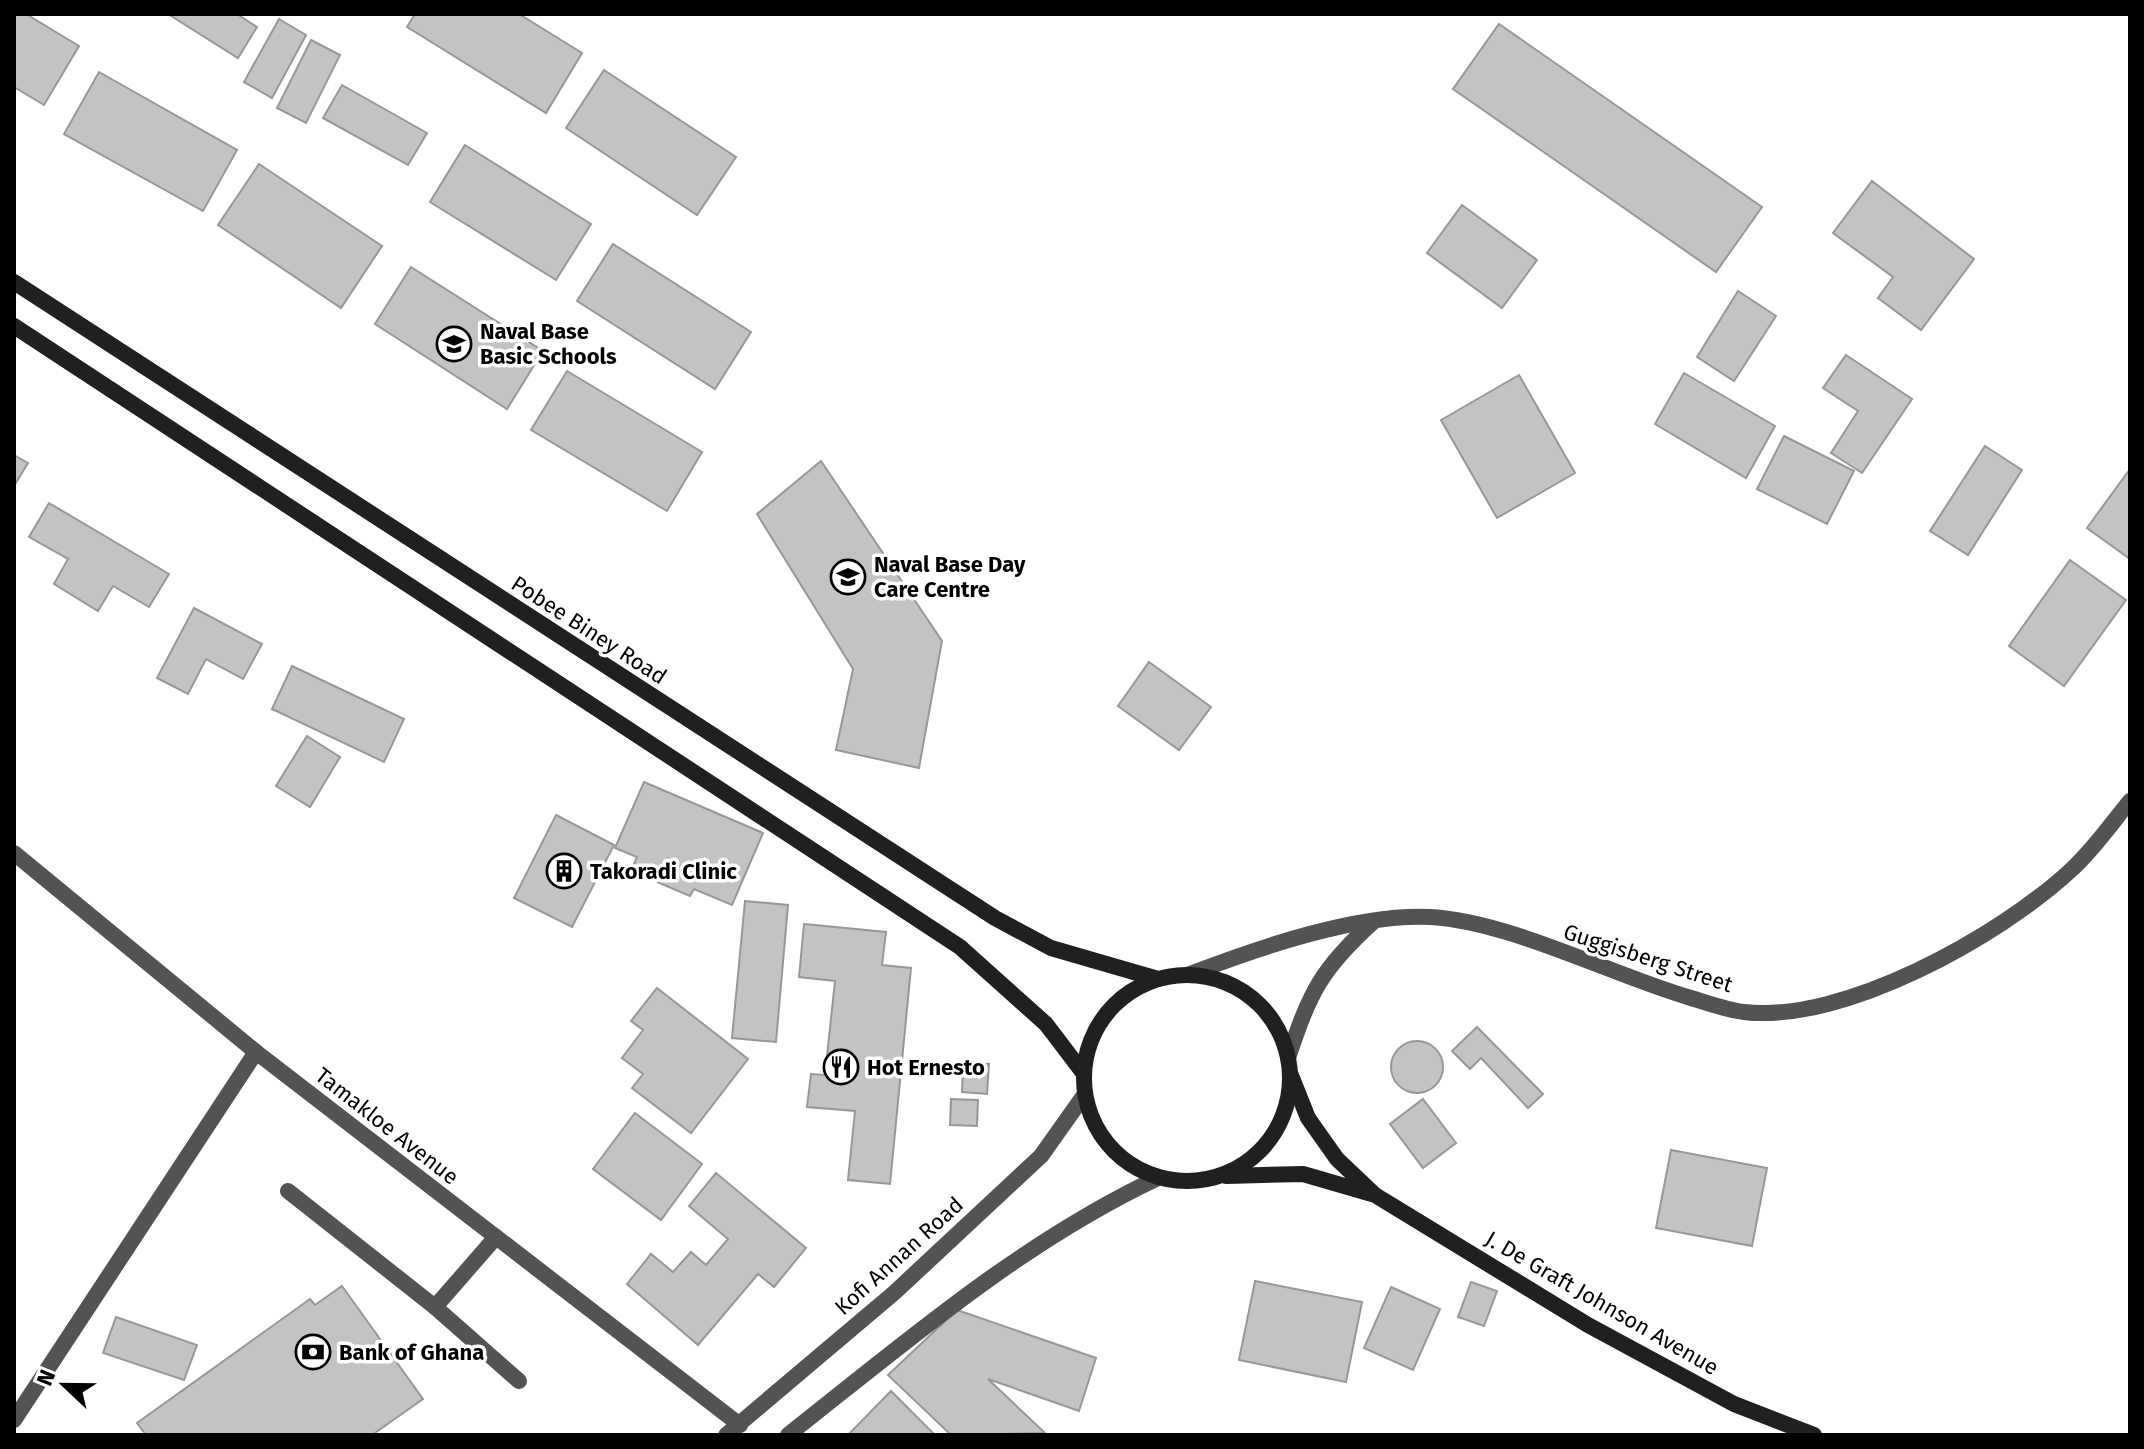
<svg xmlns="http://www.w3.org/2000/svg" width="2144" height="1449" font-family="'Fira Sans',sans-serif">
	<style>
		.building { fill: #c3c3c3; stroke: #979797; stroke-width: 2 }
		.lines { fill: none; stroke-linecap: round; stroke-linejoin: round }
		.lane { stroke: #535353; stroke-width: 16 }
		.street { stroke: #535353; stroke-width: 16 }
		.secondary { stroke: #202020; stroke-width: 16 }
		.labels { text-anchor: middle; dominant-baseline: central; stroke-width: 7; stroke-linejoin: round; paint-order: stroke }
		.poi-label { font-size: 22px; font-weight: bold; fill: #000; stroke: #fff; text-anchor: start }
		.street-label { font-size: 22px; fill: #000; stroke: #fff }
	</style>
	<rect width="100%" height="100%" fill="#fff"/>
	<g class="building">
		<polygon points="14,14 26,14 79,46 44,105 14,87"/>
		<polygon points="168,14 237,14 257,27 238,58"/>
		<polygon points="415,14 519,14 582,53 546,113 407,27"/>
		<polygon points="279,19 306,35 272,98 244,82"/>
		<polygon points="1499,24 1762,207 1716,272 1453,89"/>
		<polygon points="311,40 340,55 306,123 277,108"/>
		<polygon points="604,70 736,157 697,215 566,128"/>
		<polygon points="99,72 237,150 203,211 64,134"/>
		<polygon points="342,85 427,133 408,165 323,118"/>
		<polygon points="465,145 591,224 556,280 430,202"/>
		<polygon points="259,164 382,246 341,308 218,225"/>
		<polygon points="1872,181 1974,259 1921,330 1878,298 1893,277 1833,233"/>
		<polygon points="1462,205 1537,260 1502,308 1427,253"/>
		<polygon points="613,244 751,332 715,389 577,301"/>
		<polygon points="411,267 543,351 507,409 375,324"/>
		<polygon points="1738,291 1776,316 1734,381 1697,357"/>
		<polygon points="1846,355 1912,399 1862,473 1831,453 1858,411 1823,388"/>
		<polygon points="567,371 702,452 667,511 531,430"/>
		<polygon points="1684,373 1775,426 1746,478 1655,424"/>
		<polygon points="1519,375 1575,473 1497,518 1441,420"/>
		<polygon points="1784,436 1854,471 1827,524 1757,489"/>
		<polygon points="1985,446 2022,470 1968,555 1930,531"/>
		<polygon points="14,455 28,463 14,486"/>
		<polygon points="821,461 942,641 919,768 836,750 853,669 757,514"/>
		<polygon points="2130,469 2130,559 2087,528"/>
		<polygon points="49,503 169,574 149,607 113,586 98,611 54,584 68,559 29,537"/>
		<polygon points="2070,560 2126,600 2064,686 2009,646"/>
		<polygon points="194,608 262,644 243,679 206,659 188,694 157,678"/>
		<polygon points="1149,662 1211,707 1179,750 1118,706"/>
		<polygon points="292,666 404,719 384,762 272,709"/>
		<polygon points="307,736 340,757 310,807 276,786"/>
		<polygon points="644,782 763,833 732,905 694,889 690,896 631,871 637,857 615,848"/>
		<polygon points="556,815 614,845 572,927 514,898"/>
		<polygon points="745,901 788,905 776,1042 732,1038"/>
		<polygon points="804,924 886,932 882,965 911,968 890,1184 848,1180 855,1111 807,1107 811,1074 825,1075 835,981 799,977"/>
		<polygon points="657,988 748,1059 691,1133 632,1088 643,1074 622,1058 643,1030 631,1021"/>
		<polygon points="1477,1027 1543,1094 1528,1108 1481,1058 1470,1069 1452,1051"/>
		<circle cx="1417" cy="1067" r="26"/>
		<polygon points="963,1063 989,1064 987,1094 962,1092"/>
		<polygon points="951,1099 978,1100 977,1126 950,1125"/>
		<polygon points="1423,1099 1456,1143 1423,1168 1390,1124"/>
		<polygon points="635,1113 702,1164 661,1220 593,1169"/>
		<polygon points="1671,1150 1767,1168 1752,1246 1656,1228"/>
		<polygon points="716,1173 806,1248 774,1287 758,1274 698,1345 627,1284 651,1254 673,1272 691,1252 706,1265 728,1239 689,1206"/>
		<polygon points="1255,1281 1362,1302 1346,1382 1239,1360"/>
		<polygon points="1471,1282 1497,1291 1484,1326 1458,1317"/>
		<polygon points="342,1286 423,1399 372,1435 146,1435 137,1423 310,1299 315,1305"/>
		<polygon points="1391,1287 1440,1309 1413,1370 1364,1348"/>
		<polygon points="957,1310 1096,1358 1079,1411 988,1379 1045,1433 951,1435 888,1375"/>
		<polygon points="116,1317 197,1345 184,1380 103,1353"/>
		<polygon points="891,1391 935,1435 848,1435"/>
	</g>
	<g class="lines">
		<g class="lane">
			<polyline points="288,1191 435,1307 496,1237"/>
			<polyline points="435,1307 519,1381"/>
		</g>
		<g class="street">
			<polyline points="14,853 256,1052 740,1425"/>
			<path d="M1190,974c68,-26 168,-61 241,-57 80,5 181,58 260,81 17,5 36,12 53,14 99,12 256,-76 327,-142 22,-20 40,-46 59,-69"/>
			<path d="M1288,1058c22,-66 33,-89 85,-136"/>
			<polyline points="14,1420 256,1052"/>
			<polyline points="726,1435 894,1293 1041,1156 1085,1094"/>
			<path d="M788,1435c118,-93 234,-193 370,-257"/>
		</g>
		<g class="secondary">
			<polyline points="14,282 995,918 1051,948 1158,979"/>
			<polyline points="14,326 960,947 1046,1024 1084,1074"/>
			<circle cx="1187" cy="1078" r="103"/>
			<polyline points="1290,1073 1308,1118 1337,1159 1375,1195 1588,1325 1734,1404 1814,1435"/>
			<polyline points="1226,1176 1303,1174 1372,1194"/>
		</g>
	</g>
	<defs>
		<g id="school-ring" transform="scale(1.8)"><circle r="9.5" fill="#fff" stroke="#000" stroke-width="1.5"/><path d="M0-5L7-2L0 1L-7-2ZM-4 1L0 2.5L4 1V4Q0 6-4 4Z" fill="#000"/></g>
		<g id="building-ring" transform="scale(1.8)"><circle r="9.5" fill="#fff" stroke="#000" stroke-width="1.5"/><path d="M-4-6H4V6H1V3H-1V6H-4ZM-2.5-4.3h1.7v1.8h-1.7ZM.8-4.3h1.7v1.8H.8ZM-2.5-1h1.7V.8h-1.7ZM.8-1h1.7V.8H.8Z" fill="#000"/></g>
		<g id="restaurant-ring" transform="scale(1.8)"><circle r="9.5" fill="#fff" stroke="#000" stroke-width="1.5"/><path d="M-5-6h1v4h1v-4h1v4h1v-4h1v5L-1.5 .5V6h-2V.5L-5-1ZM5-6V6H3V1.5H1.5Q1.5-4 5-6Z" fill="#000"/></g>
		<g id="bank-ring" transform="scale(1.8)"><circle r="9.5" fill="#fff" stroke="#000" stroke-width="1.5"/><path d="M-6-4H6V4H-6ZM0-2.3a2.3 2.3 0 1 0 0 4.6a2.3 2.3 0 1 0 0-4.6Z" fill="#000"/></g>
	</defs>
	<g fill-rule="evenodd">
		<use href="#school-ring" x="454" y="344"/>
		<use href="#school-ring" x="848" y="577"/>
		<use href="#building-ring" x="564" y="871"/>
		<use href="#restaurant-ring" x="841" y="1067"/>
		<use href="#bank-ring" x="313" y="1352"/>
	</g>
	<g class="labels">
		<g class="poi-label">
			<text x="480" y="331">Naval Base<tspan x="480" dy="25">Basic Schools</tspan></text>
			<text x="874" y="564">Naval Base Day<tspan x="874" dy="25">Care Centre</tspan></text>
			<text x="590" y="871">Takoradi Clinic</text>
			<text x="867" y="1067">Hot Ernesto</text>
			<text x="339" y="1352">Bank of Ghana</text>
		</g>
		<g class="street-label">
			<text transform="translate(589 630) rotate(33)">Pobee Biney Road</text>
			<text transform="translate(1648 958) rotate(18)">Guggisberg Street</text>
			<text transform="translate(387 1126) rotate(38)">Tamakloe Avenue</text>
			<text transform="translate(899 1256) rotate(-42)">Kofi Annan Road</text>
			<text transform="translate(1602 1303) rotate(30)">J. De Graft Johnson Avenue</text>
		</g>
	</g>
	<rect width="2144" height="1449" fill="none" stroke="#000000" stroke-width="32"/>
	<g transform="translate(64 1385) rotate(292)" stroke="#ffffff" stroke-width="6" paint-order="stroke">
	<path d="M0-6L14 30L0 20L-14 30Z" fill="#000000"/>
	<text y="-12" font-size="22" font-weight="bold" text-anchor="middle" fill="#000000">N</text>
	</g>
</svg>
